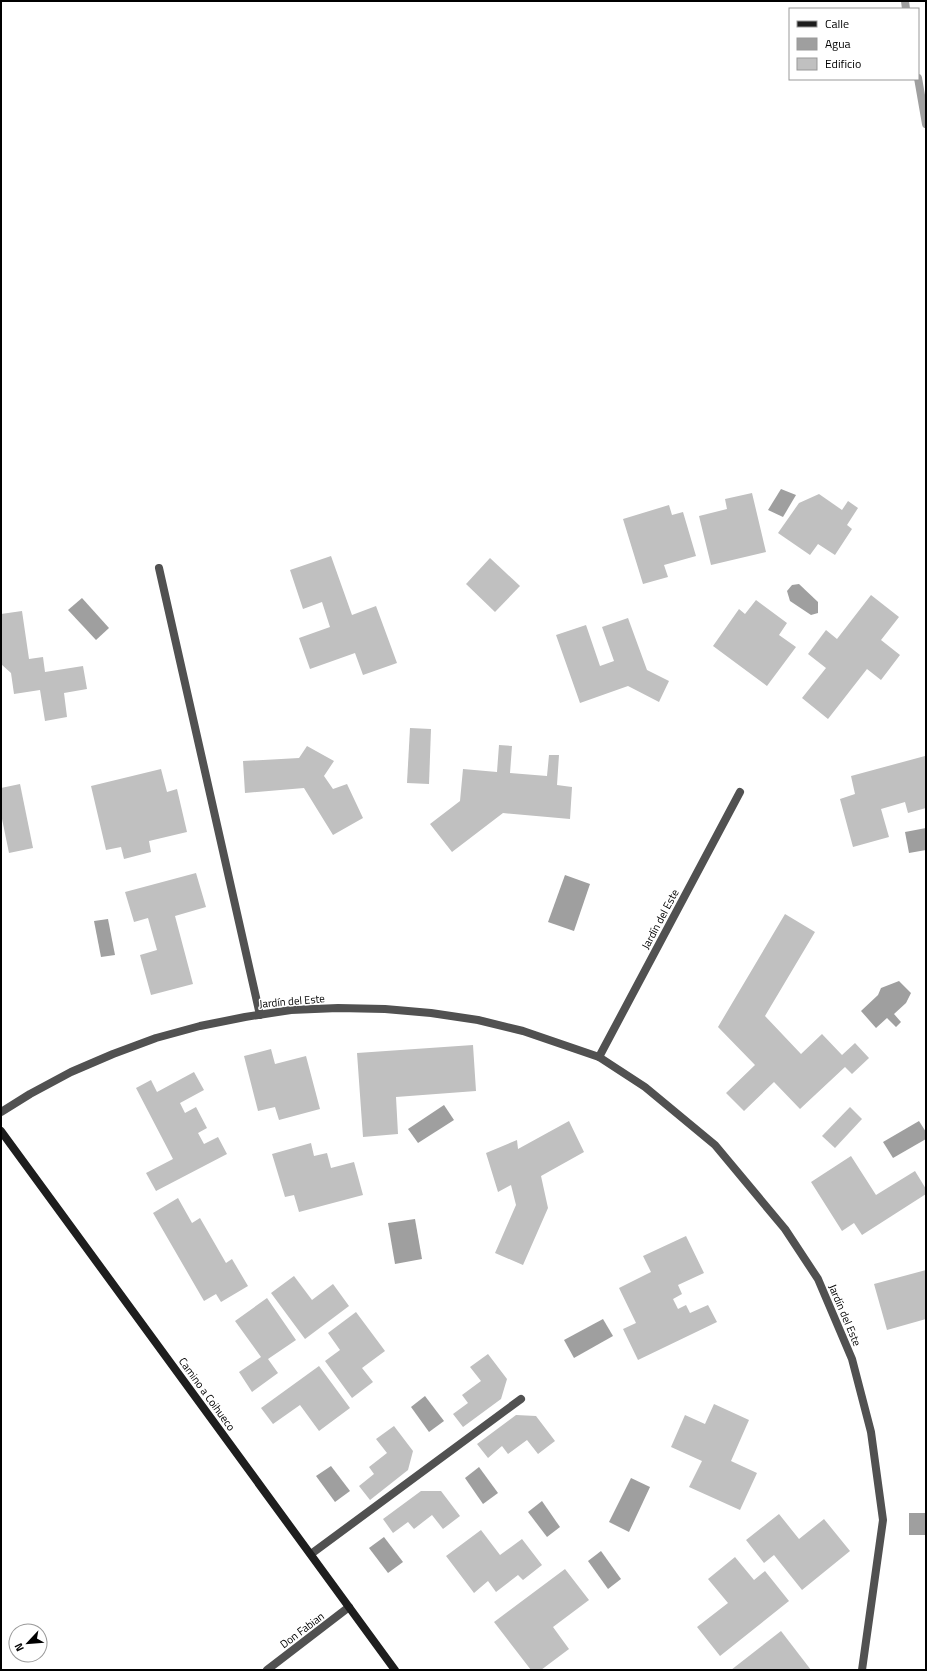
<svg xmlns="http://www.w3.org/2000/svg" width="927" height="1671" font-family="'Titillium Web',sans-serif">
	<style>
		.water { fill: #9f9f9f }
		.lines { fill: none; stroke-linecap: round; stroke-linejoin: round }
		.stream { stroke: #9f9f9f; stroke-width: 8 }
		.building { fill: #c0c0c0 }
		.service { stroke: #515151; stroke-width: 8 }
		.minor { stroke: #515151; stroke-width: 8 }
		.secondary { stroke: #1e1e1e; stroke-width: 8 }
		.labels { text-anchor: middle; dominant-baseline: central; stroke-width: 3; stroke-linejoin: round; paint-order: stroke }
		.street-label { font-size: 11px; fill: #000; stroke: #fff }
	</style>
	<rect width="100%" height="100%" fill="#fff"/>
	<g class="water">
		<polygon points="781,489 796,495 783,517 768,510"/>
		<polygon points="799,584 818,602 818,613 811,615 790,601 787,591 792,585"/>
		<polygon points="82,598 109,628 96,640 68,610"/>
		<polygon points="926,828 926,850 909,853 905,832"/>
		<polygon points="565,875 590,884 574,931 548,922"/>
		<polygon points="108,919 115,955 101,957 94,921"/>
		<polygon points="899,981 911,993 906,1003 894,1014 901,1022 896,1027 887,1018 876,1028 861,1011 878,995 881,988"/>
		<polygon points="444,1105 454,1120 418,1143 408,1129"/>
		<polygon points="919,1121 926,1132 926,1139 893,1158 883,1142"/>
		<polygon points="415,1219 422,1259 395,1264 388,1223"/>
		<polygon points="603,1319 613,1336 574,1358 564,1340"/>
		<polygon points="425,1396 444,1421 429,1432 411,1407"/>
		<polygon points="331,1466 350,1491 335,1502 316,1476"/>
		<polygon points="479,1467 498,1493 483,1504 465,1478"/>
		<polygon points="631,1478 650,1487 629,1532 609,1522"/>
		<polygon points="542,1501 560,1527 547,1537 528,1512"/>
		<rect x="909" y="1513" width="17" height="22"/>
		<polygon points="384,1537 403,1562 388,1573 369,1548"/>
		<polygon points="601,1551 621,1579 608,1589 588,1561"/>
	</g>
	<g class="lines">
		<g class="stream">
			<polyline points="905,1 906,9"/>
			<polyline points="918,78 926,124"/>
		</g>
	</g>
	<g class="building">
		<polygon points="752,493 766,552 711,565 699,516 727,509 725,499"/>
		<polygon points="819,494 842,510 848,501 858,508 847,525 852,529 835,555 818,544 810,555 778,533 799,503"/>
		<polygon points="669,505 672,515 683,512 696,556 664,565 668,577 643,584 623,519"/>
		<polygon points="331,556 352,615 376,606 397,663 363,675 355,653 310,669 299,638 330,627 322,602 303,609 290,570"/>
		<polygon points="490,558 520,586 495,612 466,584"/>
		<polygon points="871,595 899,617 881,640 900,655 881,680 867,669 828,719 802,698 826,668 808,654 826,630 837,639"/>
		<polygon points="756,600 787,623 779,635 796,647 767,686 713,646 739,609 745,614"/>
		<polygon points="22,611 29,659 43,657 45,672 83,666 87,689 64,693 67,717 45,721 40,690 14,694 11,673 1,664 1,614"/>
		<polygon points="628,618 647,670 669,681 659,702 628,686 580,703 556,635 586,625 600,666 614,661 602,627"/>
		<polygon points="410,728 431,729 429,784 407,783"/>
		<polygon points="499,745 512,746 510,773 547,776 549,755 559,755 557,785 572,787 570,819 503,813 452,852 430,824 460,801 463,769 497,772"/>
		<polygon points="307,746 334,761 324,776 333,789 347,784 363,818 333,835 304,788 245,793 243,761 299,758"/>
		<polygon points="925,756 926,808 908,813 905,802 881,809 889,837 853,847 840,799 855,794 851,776"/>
		<polygon points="161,769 167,792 177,789 187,832 149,841 151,852 124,859 121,847 106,850 91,786"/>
		<polygon points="20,784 33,848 9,853 1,814 1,788"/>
		<polygon points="196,873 206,907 175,916 193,984 151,995 140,955 157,950 148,918 134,922 125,892"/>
		<polygon points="785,914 815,932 765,1016 801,1054 822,1034 842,1055 855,1043 869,1058 852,1074 845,1067 800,1109 774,1082 744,1111 726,1093 755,1065 718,1027"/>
		<polygon points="473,1045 476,1091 396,1097 398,1134 363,1137 357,1053"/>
		<polygon points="271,1049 275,1064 306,1056 320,1109 279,1120 275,1107 258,1111 244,1056"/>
		<polygon points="194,1072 204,1090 180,1103 185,1113 196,1107 207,1128 198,1133 204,1144 218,1137 227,1154 156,1191 146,1173 173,1159 136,1088 151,1080 157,1092"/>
		<polygon points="850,1107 862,1119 835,1148 822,1136"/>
		<polygon points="569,1121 584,1152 541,1176 548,1208 523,1265 495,1253 516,1205 511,1185 498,1192 486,1153 517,1140 518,1149"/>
		<polygon points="311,1143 314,1156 327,1153 331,1168 354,1162 363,1195 299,1212 294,1195 285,1197 272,1154"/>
		<polygon points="851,1156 876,1195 915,1171 926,1189 926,1194 862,1235 854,1223 842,1231 811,1182"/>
		<polygon points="178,1198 192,1223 200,1218 226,1263 232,1259 248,1286 221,1302 216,1294 204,1301 153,1213"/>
		<polygon points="686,1236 704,1273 678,1285 682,1294 673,1299 678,1309 686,1305 690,1313 708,1305 717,1322 638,1360 623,1329 636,1323 619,1288 651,1272 643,1256"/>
		<polygon points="926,1270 926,1319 887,1330 874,1284"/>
		<polygon points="294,1276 312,1300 333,1284 349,1306 305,1339 271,1293"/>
		<polygon points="267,1298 296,1340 268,1359 278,1373 252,1392 239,1372 261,1357 235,1321"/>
		<polygon points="356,1312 385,1351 362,1368 373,1382 352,1398 325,1361 340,1350 328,1333"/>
		<polygon points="488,1354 507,1379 501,1399 463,1427 453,1414 468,1403 462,1395 481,1381 470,1367"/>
		<polygon points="319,1366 350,1408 319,1431 300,1405 273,1424 261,1408"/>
		<polygon points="714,1404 749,1420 731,1461 757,1473 740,1510 689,1487 702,1461 671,1447 685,1415 705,1424"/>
		<polygon points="516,1415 536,1416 555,1441 538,1454 527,1440 508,1454 502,1446 488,1458 477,1444"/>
		<polygon points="394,1426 413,1451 408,1470 370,1500 359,1486 374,1474 369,1467 387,1453 376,1439"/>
		<polygon points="421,1491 441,1491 460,1516 443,1529 432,1515 414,1529 408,1522 393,1533 383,1519"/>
		<polygon points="779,1514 799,1539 824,1519 850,1551 802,1590 774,1555 764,1563 746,1540"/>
		<polygon points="481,1530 500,1555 522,1539 542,1565 523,1580 518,1575 496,1592 488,1581 474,1593 446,1556"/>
		<polygon points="735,1557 754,1580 765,1571 789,1601 720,1656 697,1627 728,1603 708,1579"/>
		<polygon points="565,1569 589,1600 553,1627 569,1649 541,1670 531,1670 494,1622"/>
		<polygon points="781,1631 811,1670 731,1670"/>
	</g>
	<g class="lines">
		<polyline class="service" points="159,568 260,1015"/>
		<g class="minor">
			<polyline points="599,1057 740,792"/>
			<polyline points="1,1112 30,1094 71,1072 113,1054 156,1038 200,1026 245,1017 291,1010 338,1008 385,1009 431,1013 478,1020 523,1031 599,1057 645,1087 715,1145 785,1229 818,1279 852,1359 871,1432 883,1520 862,1670"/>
			<polyline points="311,1554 521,1399"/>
			<polyline points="267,1670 349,1607"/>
		</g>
		<polyline class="secondary" points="1,1131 395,1670"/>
	</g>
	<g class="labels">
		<g class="street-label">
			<text transform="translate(660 919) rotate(-62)">Jardín del Este</text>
			<text transform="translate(292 1001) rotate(-5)">Jardín del Este</text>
			<text transform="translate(845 1315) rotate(67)">Jardín del Este</text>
			<text transform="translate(207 1394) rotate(54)">Camino a Coihueco</text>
			<text transform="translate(302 1630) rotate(-37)">Don Fabian</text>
		</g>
	</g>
	<rect width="927" height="1671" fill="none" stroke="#000000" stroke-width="4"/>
	<rect x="789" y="8" width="130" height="72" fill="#ffffff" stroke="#999999"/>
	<rect x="797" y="21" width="20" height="6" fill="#1e1e1e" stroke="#999999"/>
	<text x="825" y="28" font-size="12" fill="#000000">Calle</text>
	<rect x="797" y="38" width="20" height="12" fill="#9f9f9f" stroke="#999999"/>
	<text x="825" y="48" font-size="12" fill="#000000">Agua</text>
	<rect x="797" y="58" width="20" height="12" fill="#c0c0c0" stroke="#999999"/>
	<text x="825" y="68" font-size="12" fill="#000000">Edificio</text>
	<g transform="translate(28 1643) rotate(244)"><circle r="19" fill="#ffffff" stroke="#999999"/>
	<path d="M0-3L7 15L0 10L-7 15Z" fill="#000000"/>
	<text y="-6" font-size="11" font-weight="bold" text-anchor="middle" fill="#000000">N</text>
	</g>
</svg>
